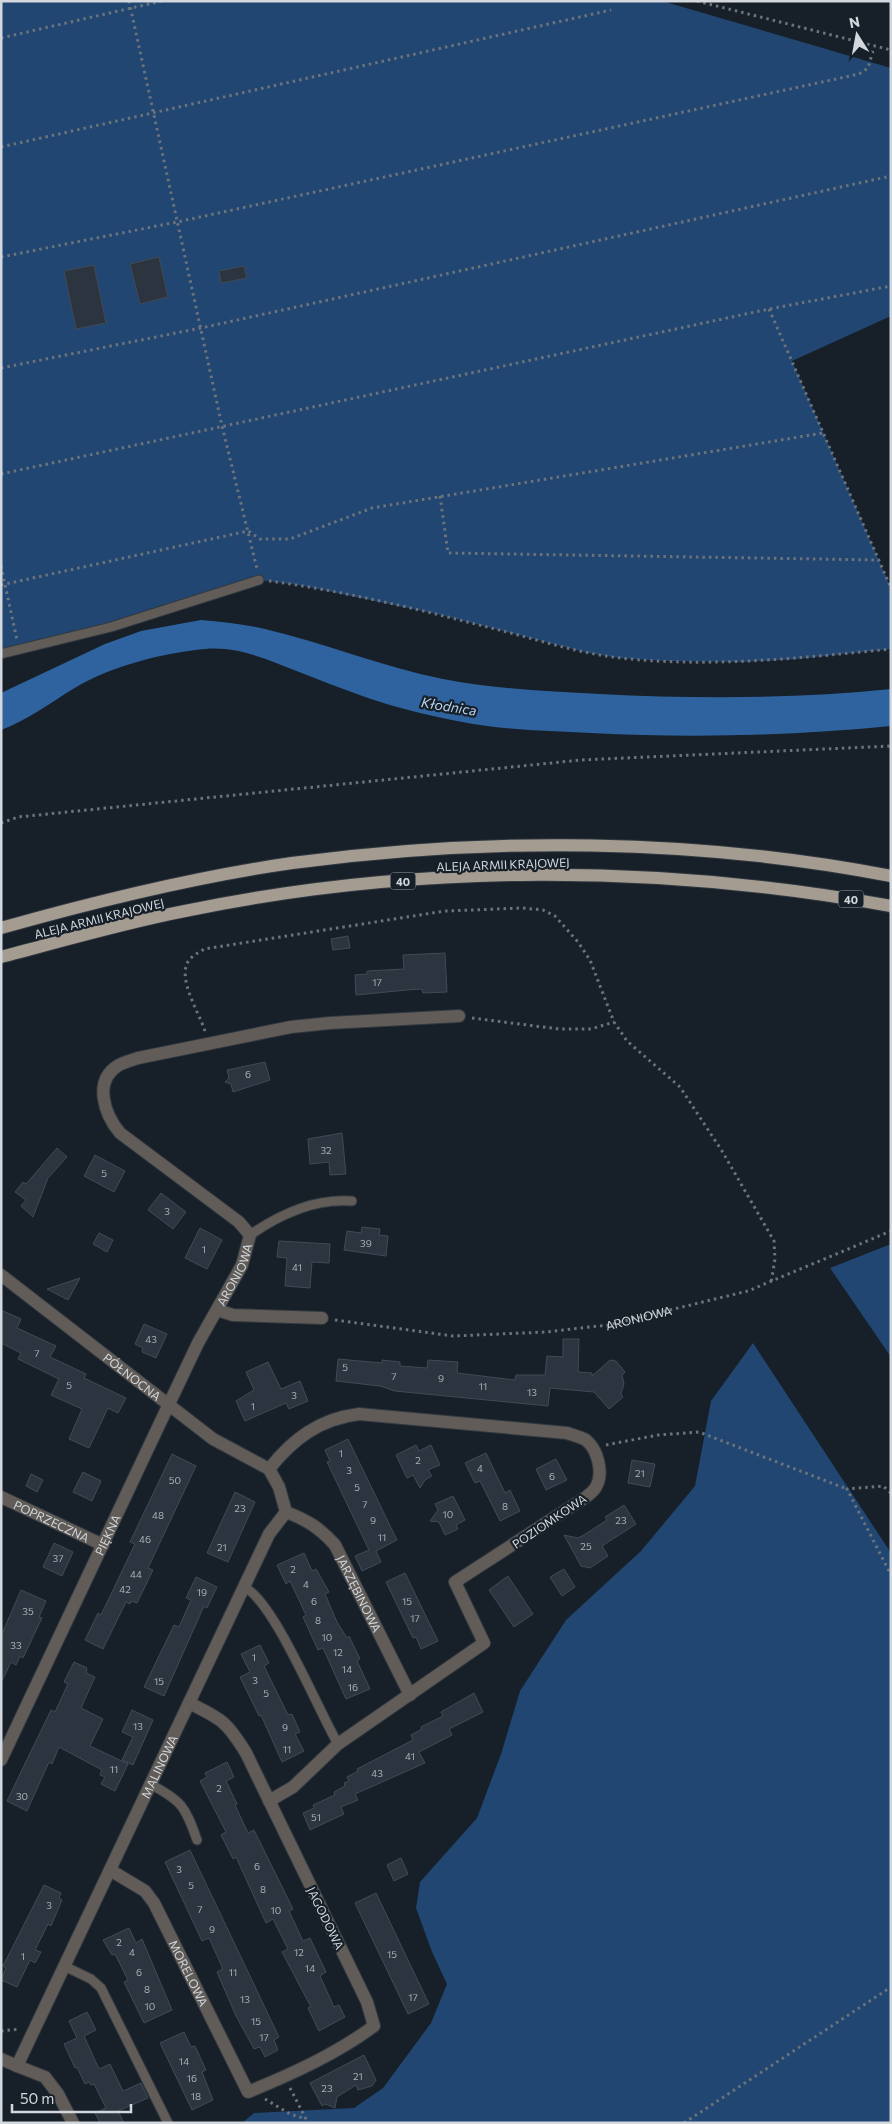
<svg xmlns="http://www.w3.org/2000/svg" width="892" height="2124" font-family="Commissioner,sans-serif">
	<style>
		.green { fill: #214671 }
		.water { fill: #2f639f }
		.building { fill: #2c343f; stroke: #414a55 }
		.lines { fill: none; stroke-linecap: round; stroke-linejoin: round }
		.service-casing { stroke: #313941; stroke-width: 11 }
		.minor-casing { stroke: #313941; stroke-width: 14 }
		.primary-casing { stroke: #313941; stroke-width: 14 }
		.path { stroke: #6c737b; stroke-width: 3; stroke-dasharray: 2.5 4; stroke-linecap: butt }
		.service { stroke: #615c57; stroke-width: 9 }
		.minor { stroke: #615c57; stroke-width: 12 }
		.primary { stroke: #a49b91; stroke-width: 12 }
		.labels { text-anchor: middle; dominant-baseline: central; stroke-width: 4.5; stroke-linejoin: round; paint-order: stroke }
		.number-label { font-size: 10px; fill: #a8afb6 }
		.shield { fill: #171f28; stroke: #9aa0a7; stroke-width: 1 }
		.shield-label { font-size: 11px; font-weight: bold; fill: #d2d8de }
		.street-label { font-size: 12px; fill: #d2d8de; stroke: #171f28 }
		.water-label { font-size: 14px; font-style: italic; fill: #b9d5f7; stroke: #171f28 }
	</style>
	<rect width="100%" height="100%" fill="#171f28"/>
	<g class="green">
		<polygon points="1,1 662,1 891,68 891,316 792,361 891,588 891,649 797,659 743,662 666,661 619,658 588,653 437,614 299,585 259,580 111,627 1,654"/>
		<polygon points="891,1244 891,1357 830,1268"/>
		<polygon points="753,1343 891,1553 891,2123 242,2123 254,2113 354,2108 383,2088 431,2023 447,1984 432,1952 416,1908 420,1882 477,1818 501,1754 520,1691 566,1620 641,1551 695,1486 711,1401"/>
	</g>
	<path class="water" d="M201,620c21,2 43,4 64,9 60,14 117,38 178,50 51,10 105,12 157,15 97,5 194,5 291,-5v37c-100,10 -200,12 -300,7 -44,-2 -90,-3 -134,-12 -30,-6 -60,-13 -89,-23 -25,-9 -49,-18 -74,-28 -28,-11 -57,-24 -89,-21 -43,4 -94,17 -132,40 -23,14 -45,31 -72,41v-37l104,-49 36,-13z"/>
	<g class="building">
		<polygon points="159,257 168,297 140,304 130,264"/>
		<polygon points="94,265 106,323 76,329 64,271"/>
		<polygon points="244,266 247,278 221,283 219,271"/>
		<polygon points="348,936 350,948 333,950 331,939"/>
		<polygon points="445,953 447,992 423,993 422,989 407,990 356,995 355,975 367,974 367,971 404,969 403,955"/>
		<polygon points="265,1062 270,1080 233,1092 231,1084 225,1082 229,1078 227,1070"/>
		<polygon points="342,1133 346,1174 330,1175 329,1162 310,1164 308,1139"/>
		<polygon points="57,1148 67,1157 48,1178 33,1217 21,1206 26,1200 15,1192 23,1182 26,1184"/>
		<polygon points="95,1155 125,1171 114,1192 84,1176"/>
		<polygon points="161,1193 186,1212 173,1229 148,1210"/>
		<polygon points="362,1227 380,1229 379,1235 388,1236 386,1256 344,1250 347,1231 361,1233"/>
		<polygon points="200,1228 222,1240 207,1269 185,1258"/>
		<polygon points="99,1233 113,1240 107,1252 93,1244"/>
		<polygon points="279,1241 330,1244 329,1263 312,1262 310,1288 285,1286 287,1258 277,1257"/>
		<polygon points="80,1278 68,1300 47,1289"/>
		<polygon points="1,1310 21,1319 17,1328 56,1346 50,1357 86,1374 84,1378 126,1398 118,1413 108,1408 89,1448 69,1439 82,1409 51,1395 59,1379 18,1359 21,1353 1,1343"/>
		<polygon points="144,1324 167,1334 156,1358 142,1352 143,1348 135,1344"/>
		<polygon points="563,1339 579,1339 578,1372 592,1373 592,1376 610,1360 616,1361 625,1372 622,1375 624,1384 621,1394 623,1397 609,1409 594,1392 550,1388 548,1406 395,1391 380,1386 336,1381 338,1359 382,1363 382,1360 400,1362 400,1366 427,1368 428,1360 458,1362 457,1373 515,1380 516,1375 545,1375 547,1356 563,1357"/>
		<polygon points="268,1362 281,1389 300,1381 308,1401 289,1409 286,1403 245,1421 236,1401 254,1390 246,1372"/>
		<polygon points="348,1439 397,1540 376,1551 381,1562 362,1571 355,1556 369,1550 327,1462 330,1461 325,1450"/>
		<polygon points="416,1445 419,1451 431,1445 440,1465 428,1470 432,1476 425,1480 420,1488 413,1475 407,1478 396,1455"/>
		<polygon points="486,1453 505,1493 510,1490 520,1511 500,1521 480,1481 475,1483 465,1463"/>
		<polygon points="172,1454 196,1466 148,1568 153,1570 137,1603 131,1601 130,1604 126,1602 103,1649 85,1640 98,1613 101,1615 135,1544 130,1542"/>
		<polygon points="556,1459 567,1480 546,1490 536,1469"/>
		<polygon points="632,1460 655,1464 650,1487 628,1483"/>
		<polygon points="83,1472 101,1481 92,1501 73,1492"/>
		<polygon points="31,1474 43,1480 37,1492 26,1486"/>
		<polygon points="235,1492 255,1502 228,1562 207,1553"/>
		<polygon points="453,1496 465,1520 456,1525 458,1529 445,1535 439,1522 430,1521 438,1510 435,1504"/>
		<polygon points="624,1505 636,1524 602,1546 608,1556 590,1568 581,1566 564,1535 578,1538 584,1535 607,1520 605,1517"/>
		<polygon points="54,1543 73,1552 62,1576 43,1567"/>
		<polygon points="304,1553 312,1571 316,1569 329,1592 325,1594 337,1622 347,1638 349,1636 360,1659 357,1661 370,1689 346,1699 323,1648 318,1650 303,1617 306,1615 290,1581 286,1584 277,1565"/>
		<polygon points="564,1569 575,1587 562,1596 550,1577"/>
		<polygon points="405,1573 438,1641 421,1649 416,1637 413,1638 386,1582"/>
		<polygon points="508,1576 533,1614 514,1627 489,1590"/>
		<polygon points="196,1577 217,1587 207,1608 204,1606 164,1696 144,1687 174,1625 179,1627 191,1600 186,1598"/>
		<polygon points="21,1590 46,1601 39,1617 42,1618 23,1658 20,1656 16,1665 11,1662 1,1683 1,1636"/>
		<polygon points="260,1645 269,1663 264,1666 288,1715 292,1714 300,1732 295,1734 304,1751 282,1762 261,1715 259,1716 240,1677 250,1672 241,1654"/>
		<polygon points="74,1662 87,1668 86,1673 95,1677 81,1708 103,1719 90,1746 128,1764 115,1791 101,1784 105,1777 100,1775 102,1770 59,1747 52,1764 49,1762 27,1811 7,1801 51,1710 55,1712 68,1684 64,1682"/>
		<polygon points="474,1693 483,1712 449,1729 452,1735 419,1752 425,1763 355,1794 358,1800 341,1807 344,1814 310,1830 303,1813 314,1808 313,1805 335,1795 334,1792 345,1786 344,1783 349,1781 347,1777 358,1771 357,1769 413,1740 411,1735 422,1729 421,1727 443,1716 441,1712"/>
		<polygon points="132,1710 153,1720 133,1765 122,1760 133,1737 122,1732"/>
		<polygon points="227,1762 234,1777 226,1781 237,1804 235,1805 248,1833 254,1830 293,1909 289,1911 303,1941 310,1938 326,1972 320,1976 334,2007 339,2005 345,2017 319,2031 308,2008 311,2007 282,1952 288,1949 273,1919 266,1923 236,1857 233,1859 221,1835 226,1832 200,1781 207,1777 205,1773"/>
		<polygon points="190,1850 279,2037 274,2040 278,2050 265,2057 260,2047 254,2049 236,2016 217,1972 223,1969 209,1938 202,1941 165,1862"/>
		<polygon points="401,1858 408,1874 394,1881 387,1865"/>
		<polygon points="44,1885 61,1893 59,1898 62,1900 51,1926 48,1924 35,1950 41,1952 35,1963 30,1960 17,1987 1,1980 6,1968 3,1966"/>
		<polygon points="376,1893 429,2004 408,2014 355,1903"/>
		<polygon points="129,1928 136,1943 142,1939 172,2010 144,2023 124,1982 128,1980 115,1954 112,1955 103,1940"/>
		<polygon points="87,2012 96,2030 84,2036 99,2069 110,2064 123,2091 141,2083 148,2098 118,2111 124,2123 100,2123 95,2113 106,2108 94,2084 91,2085 89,2082 85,2084 77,2067 75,2068 64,2044 77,2038 69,2021"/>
		<polygon points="184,2032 191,2047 195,2046 206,2070 202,2072 213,2100 192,2110 160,2043"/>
		<polygon points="364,2055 376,2080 372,2086 358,2090 356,2085 337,2097 335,2108 325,2104 322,2106 310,2083"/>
	</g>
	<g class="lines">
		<g class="service-casing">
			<g id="service">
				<polyline points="1,654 111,627 259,580"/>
				<path d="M250,1235c30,-21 65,-37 102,-34"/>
				<path d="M244,1587c30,14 74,123 94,157"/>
				<path d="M150,1784c32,17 35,22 47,56"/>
				<polyline points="64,1966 91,1979 101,1988 168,2123"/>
			</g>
		</g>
		<g class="minor-casing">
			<g id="minor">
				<path id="s2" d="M1,1275l212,164 56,30"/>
				<polyline points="217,1310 233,1315 322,1318"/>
				<path d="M269,1469c24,-30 50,-50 90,-55l208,19c6,2 14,4 19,7 12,10 17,32 11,45 -2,5 -7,9 -11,12l-131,85 29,61 -146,101 -45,43 -24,14"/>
				<path id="s3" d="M1,1497l102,48"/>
				<path id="s4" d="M286,1512c21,8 34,16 49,33l75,150"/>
				<path id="s5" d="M1,1760l168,-356 29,-61 44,-78 8,-30 -11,-13 -119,-89c-15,-18 -28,-52 -1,-68 6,-3 13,-5 19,-7l153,-31 39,-4 129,-7"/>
				<path id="s6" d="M110,1870l35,21 9,12 94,189c44,-18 88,-38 126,-66l-7,-24 -121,-249c-19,-31 -24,-34 -57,-50"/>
				<path id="s7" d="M1,2059l16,7 252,-532 17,-22 -7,-25 -10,-18"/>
				<polyline points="17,2066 45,2077 58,2094 73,2123"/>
			</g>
		</g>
		<g class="primary-casing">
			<g id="primary">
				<path d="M1,928c96,-27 193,-51 291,-65 197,-26 403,-25 599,13"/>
				<path d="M1,957c61,-16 122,-34 184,-46 232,-48 474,-47 706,-5"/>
			</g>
		</g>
		<g class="path">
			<polyline points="129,1 222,426 257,569"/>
			<polyline points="697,1 891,50"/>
			<polyline points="1,38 162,1"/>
			<polyline points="1,147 611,10"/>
			<polyline points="1,257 177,222 859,74 868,68 874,47"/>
			<polyline points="769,309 891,588"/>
			<polyline points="1,368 201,328 891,176"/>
			<polyline points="1,474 769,309 891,286"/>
			<polyline points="440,496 448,553 879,560"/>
			<polyline points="1,566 17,640"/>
			<path d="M269,581c76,10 152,29 226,48 41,10 82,24 125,29 90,10 181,0 271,-9"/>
			<polyline points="1,585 248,531 260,539 290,539 372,508 823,433"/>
			<polyline points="1,823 18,817 581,760 891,746"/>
			<polyline points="472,1018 559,1029 591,1029 614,1022"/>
			<path d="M205,1031c-6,-19 -31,-57 -14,-73 4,-4 9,-6 13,-9l241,-38 77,-3 21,2 12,6 23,26 12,18 24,62 13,19 53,46 42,64 52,90 1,18 -4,24"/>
			<path id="s1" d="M335,1320l118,16 93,-4 62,-7 140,-34 143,-60"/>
			<polyline points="606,1445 658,1435 699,1432 847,1489"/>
			<polyline points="891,1493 883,1486 847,1489 891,1575"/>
			<polyline points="1,2031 20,2029"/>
			<polyline points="290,2088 308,2123"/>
			<polyline points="265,2099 290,2114 306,2119"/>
			<polyline points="684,2123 891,1987"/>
		</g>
		<use href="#service" class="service"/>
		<use href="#minor" class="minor"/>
		<use href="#primary" class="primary"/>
	</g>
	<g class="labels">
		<g class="number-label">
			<text x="377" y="982">17</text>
			<text x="248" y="1074">6</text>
			<text x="326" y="1150">32</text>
			<text x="104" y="1173">5</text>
			<text x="167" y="1211">3</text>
			<text x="366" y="1243">39</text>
			<text x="204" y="1249">1</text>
			<text x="297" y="1267">41</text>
			<text x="151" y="1339">43</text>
			<text x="37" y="1353">7</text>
			<text x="345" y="1367">5</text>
			<text x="394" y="1376">7</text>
			<text x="441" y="1378">9</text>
			<text x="69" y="1385">5</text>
			<text x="483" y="1386">11</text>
			<text x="532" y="1392">13</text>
			<text x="294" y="1395">3</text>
			<text x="253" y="1406">1</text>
			<text x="341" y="1453">1</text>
			<text x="418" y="1460">2</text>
			<text x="480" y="1468">4</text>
			<text x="349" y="1470">3</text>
			<text x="640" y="1473">21</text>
			<text x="552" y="1476">6</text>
			<text x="175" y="1480">50</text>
			<text x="357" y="1487">5</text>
			<text x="365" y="1504">7</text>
			<text x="505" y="1506">8</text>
			<text x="240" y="1508">23</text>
			<text x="448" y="1514">10</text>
			<text x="158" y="1515">48</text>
			<text x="373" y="1520">9</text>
			<text x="621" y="1520">23</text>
			<text x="382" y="1537">11</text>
			<text x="145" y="1539">46</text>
			<text x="586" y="1546">25</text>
			<text x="222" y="1547">21</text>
			<text x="58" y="1558">37</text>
			<text x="293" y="1569">2</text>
			<text x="136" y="1574">44</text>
			<text x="306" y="1584">4</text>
			<text x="125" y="1589">42</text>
			<text x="202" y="1592">19</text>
			<text x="314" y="1601">6</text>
			<text x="407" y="1601">15</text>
			<text x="28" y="1611">35</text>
			<text x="415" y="1618">17</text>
			<text x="318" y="1620">8</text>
			<text x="327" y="1637">10</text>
			<text x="16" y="1645">33</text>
			<text x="338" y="1652">12</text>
			<text x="254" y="1657">1</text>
			<text x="347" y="1669">14</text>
			<text x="255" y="1680">3</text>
			<text x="159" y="1681">15</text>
			<text x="353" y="1687">16</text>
			<text x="266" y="1693">5</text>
			<text x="138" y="1726">13</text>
			<text x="285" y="1727">9</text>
			<text x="287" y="1749">11</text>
			<text x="410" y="1756">41</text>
			<text x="114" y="1769">11</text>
			<text x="377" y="1773">43</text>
			<text x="219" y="1788">2</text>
			<text x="22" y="1796">30</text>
			<text x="316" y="1817">51</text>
			<text x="257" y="1866">6</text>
			<text x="179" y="1869">3</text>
			<text x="191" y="1885">5</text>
			<text x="263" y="1889">8</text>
			<text x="49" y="1905">3</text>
			<text x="200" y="1909">7</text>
			<text x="276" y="1910">10</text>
			<text x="212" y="1929">9</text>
			<text x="119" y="1942">2</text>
			<text x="132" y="1952">4</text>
			<text x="299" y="1952">12</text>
			<text x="392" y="1954">15</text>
			<text x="23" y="1956">1</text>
			<text x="310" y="1968">14</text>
			<text x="139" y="1972">6</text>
			<text x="233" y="1972">11</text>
			<text x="147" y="1989">8</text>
			<text x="413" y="1997">17</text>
			<text x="245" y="1999">13</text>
			<text x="150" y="2006">10</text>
			<text x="256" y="2021">15</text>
			<text x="264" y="2037">17</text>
			<text x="184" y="2061">14</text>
			<text x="358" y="2076">21</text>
			<text x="192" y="2078">16</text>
			<text x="327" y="2088">23</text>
			<text x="196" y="2096">18</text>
		</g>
		<g class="shield">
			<rect x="390.5" y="872.5" width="25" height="17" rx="4"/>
			<rect x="838.5" y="890.5" width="25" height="17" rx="4"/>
		</g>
		<g class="shield-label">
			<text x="403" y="881">40</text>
			<text x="851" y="899">40</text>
		</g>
		<g class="street-label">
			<text transform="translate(503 864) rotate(-2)">ALEJA ARMII KRAJOWEJ</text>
			<text transform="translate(99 918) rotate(-14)">ALEJA ARMII KRAJOWEJ</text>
			<text stroke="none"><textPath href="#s5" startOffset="539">ARONIOWA</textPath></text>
			<text stroke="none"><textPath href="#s1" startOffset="306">ARONIOWA</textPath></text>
			<text stroke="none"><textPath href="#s2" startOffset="166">PÓŁNOCNA</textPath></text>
			<text stroke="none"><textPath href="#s3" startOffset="56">POPRZECZNA</textPath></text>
			<text transform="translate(549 1521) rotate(-34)">POZIOMKOWA</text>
			<text stroke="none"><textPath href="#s5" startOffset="249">PIĘKNA</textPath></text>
			<text stroke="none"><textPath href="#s4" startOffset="114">JARZĘBINOWA</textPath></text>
			<text stroke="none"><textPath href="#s7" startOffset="349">MALINOWA</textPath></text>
			<text transform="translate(326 1918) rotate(64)">JAGODOWA</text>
			<text stroke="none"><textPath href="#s6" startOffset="134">MORELOWA</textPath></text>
		</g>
		<g class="water-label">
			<text transform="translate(449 706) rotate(9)">Kłodnica</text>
		</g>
	</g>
	<rect width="892" height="2124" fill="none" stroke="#d2d8de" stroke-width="5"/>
	<g transform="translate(857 35) rotate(349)" stroke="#171f28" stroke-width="4" paint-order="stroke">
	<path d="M0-4L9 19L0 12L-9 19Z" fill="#d2d8de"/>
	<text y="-8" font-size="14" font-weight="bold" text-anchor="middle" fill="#d2d8de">N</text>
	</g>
	<path d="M12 2104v8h119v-8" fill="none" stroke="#d2d8de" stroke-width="2.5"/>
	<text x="20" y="2104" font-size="15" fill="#d2d8de" stroke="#171f28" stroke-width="4" paint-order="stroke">50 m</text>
</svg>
